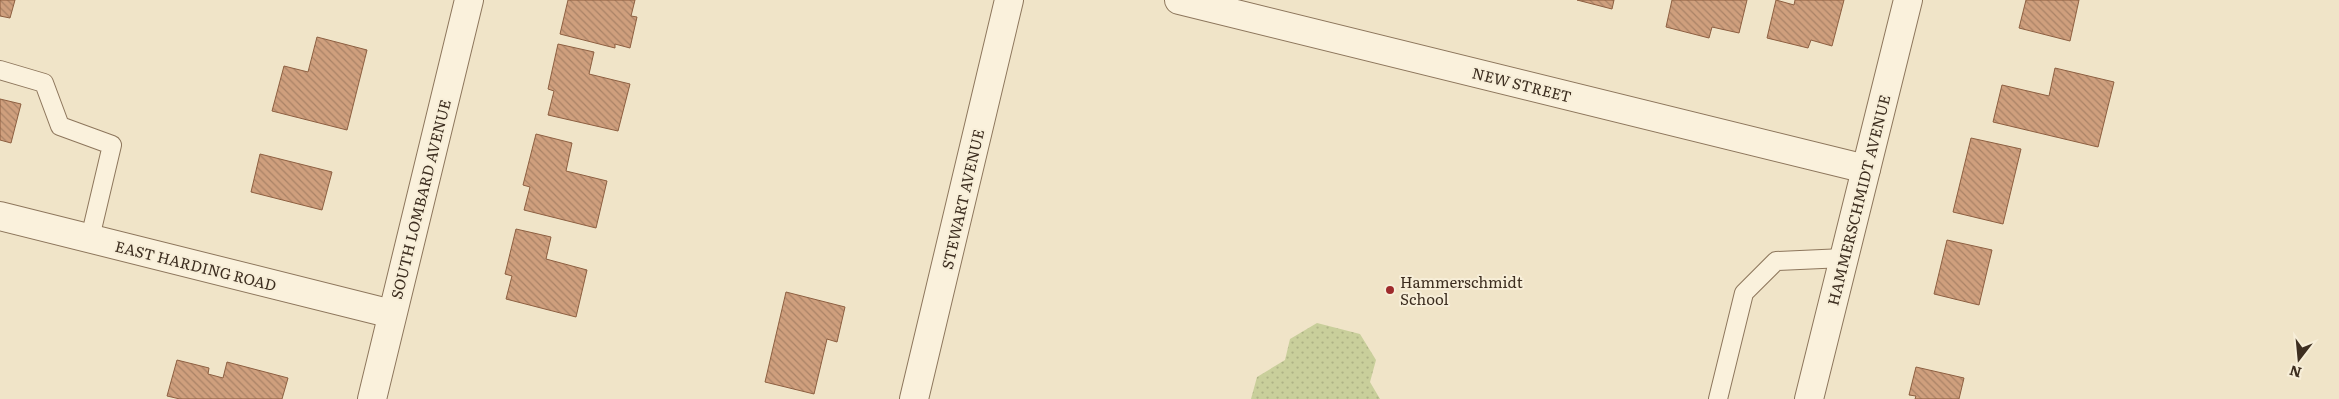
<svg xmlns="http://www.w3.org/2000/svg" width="2339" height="399" font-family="Literata,serif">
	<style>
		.green { fill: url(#green-dots) }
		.building { fill: url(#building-back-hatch); stroke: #8d5f41 }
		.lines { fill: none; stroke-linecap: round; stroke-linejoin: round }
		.lane-casing { stroke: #8d765c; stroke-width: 20 }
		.street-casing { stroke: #8d765c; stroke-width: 30 }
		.lane { stroke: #faf1dc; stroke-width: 18 }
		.street { stroke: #faf1dc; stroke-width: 28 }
		.poi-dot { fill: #9e2a2b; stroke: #f7eed8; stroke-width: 2 }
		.labels { text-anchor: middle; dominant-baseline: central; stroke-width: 4; stroke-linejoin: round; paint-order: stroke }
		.street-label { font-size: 15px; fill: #3d2e20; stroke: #f7eed8 }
		.poi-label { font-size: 15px; fill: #3d2e20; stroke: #f7eed8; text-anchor: start }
	</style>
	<defs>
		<pattern id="green-dots" width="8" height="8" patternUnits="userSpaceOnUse" patternTransform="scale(1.25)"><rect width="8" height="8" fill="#c9cf9b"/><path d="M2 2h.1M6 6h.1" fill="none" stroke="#aeb285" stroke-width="1.8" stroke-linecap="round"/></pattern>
		<pattern id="building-back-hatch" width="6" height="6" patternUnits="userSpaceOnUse" patternTransform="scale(1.25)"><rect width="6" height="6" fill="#cf9f7d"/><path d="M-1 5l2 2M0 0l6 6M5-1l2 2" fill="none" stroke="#a98266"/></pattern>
	</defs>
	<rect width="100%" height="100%" fill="#f0e4c8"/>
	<polygon class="green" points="1317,323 1360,334 1376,360 1370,382 1380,399 1251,399 1257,377 1285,360 1290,339"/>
	<g class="building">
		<polygon points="0,0 15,0 10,18 0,16"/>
		<polygon points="568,0 635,0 631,16 637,17 630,48 615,44 615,48 560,34"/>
		<polygon points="1577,0 1614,0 1612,9"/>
		<polygon points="1672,0 1747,0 1739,33 1712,27 1709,38 1666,27"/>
		<polygon points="1776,0 1794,5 1795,0 1844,0 1832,46 1811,40 1808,48 1767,38"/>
		<polygon points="2026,0 2079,0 2070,41 2019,28"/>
		<polygon points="317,37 367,50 347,130 272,111 284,66 308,72"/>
		<polygon points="558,44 594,52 589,74 630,84 618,131 548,115 554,91 548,89"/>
		<polygon points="2055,68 2114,82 2098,147 1993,122 2002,85 2049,96"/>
		<polygon points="0,99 21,104 11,143 0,140"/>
		<polygon points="536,134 572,143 566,171 607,181 596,228 524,210 530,187 523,185"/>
		<polygon points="1971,138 2021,149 2003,224 1953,212"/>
		<polygon points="260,154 332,172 322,210 251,192"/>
		<polygon points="516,229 551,237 546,259 587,270 576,317 506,299 512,276 505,274"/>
		<polygon points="1947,240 1992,250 1979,305 1934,294"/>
		<polygon points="786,292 845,307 837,342 827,339 814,394 765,382"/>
		<polygon points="177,360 209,368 208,374 223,378 227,362 288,378 282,399 180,399 167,396"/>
		<polygon points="1916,367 1964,378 1959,399 1915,399 1916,396 1909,395"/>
	</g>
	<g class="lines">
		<g class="lane-casing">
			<g id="lane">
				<polyline points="0,70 44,83 60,126 112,145 90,238"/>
				<polyline points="1718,399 1744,293 1776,261 1844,258"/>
			</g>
		</g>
		<g class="street-casing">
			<g id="street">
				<polyline points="1179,0 1866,169"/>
				<polyline points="0,216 392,314"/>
				<polyline points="372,399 469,0"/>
				<polyline points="914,399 1009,0"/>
				<polyline points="1809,399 1908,0"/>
			</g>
		</g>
		<use href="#lane" class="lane"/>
		<use href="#street" class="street"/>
	</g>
	<circle class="poi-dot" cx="1390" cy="290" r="5"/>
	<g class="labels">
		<g class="street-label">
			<text transform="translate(1522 84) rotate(14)">NEW STREET</text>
			<text transform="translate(420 199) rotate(-76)">SOUTH LOMBARD AVENUE</text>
			<text transform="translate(962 199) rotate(-77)">STEWART AVENUE</text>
			<text transform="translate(1858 200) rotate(-76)">HAMMERSCHMIDT AVENUE</text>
			<text transform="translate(196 265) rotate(14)">EAST HARDING ROAD</text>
		</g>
		<g class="poi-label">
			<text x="1400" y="281">Hammerschmidt<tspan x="1400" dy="17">School</tspan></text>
		</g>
	</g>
	<g transform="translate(2299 359) rotate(196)" stroke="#f7eed8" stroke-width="4" paint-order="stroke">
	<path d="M0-4L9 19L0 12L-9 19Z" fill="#3d2e20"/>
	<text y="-8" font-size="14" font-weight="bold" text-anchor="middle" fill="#3d2e20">N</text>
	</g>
</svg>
